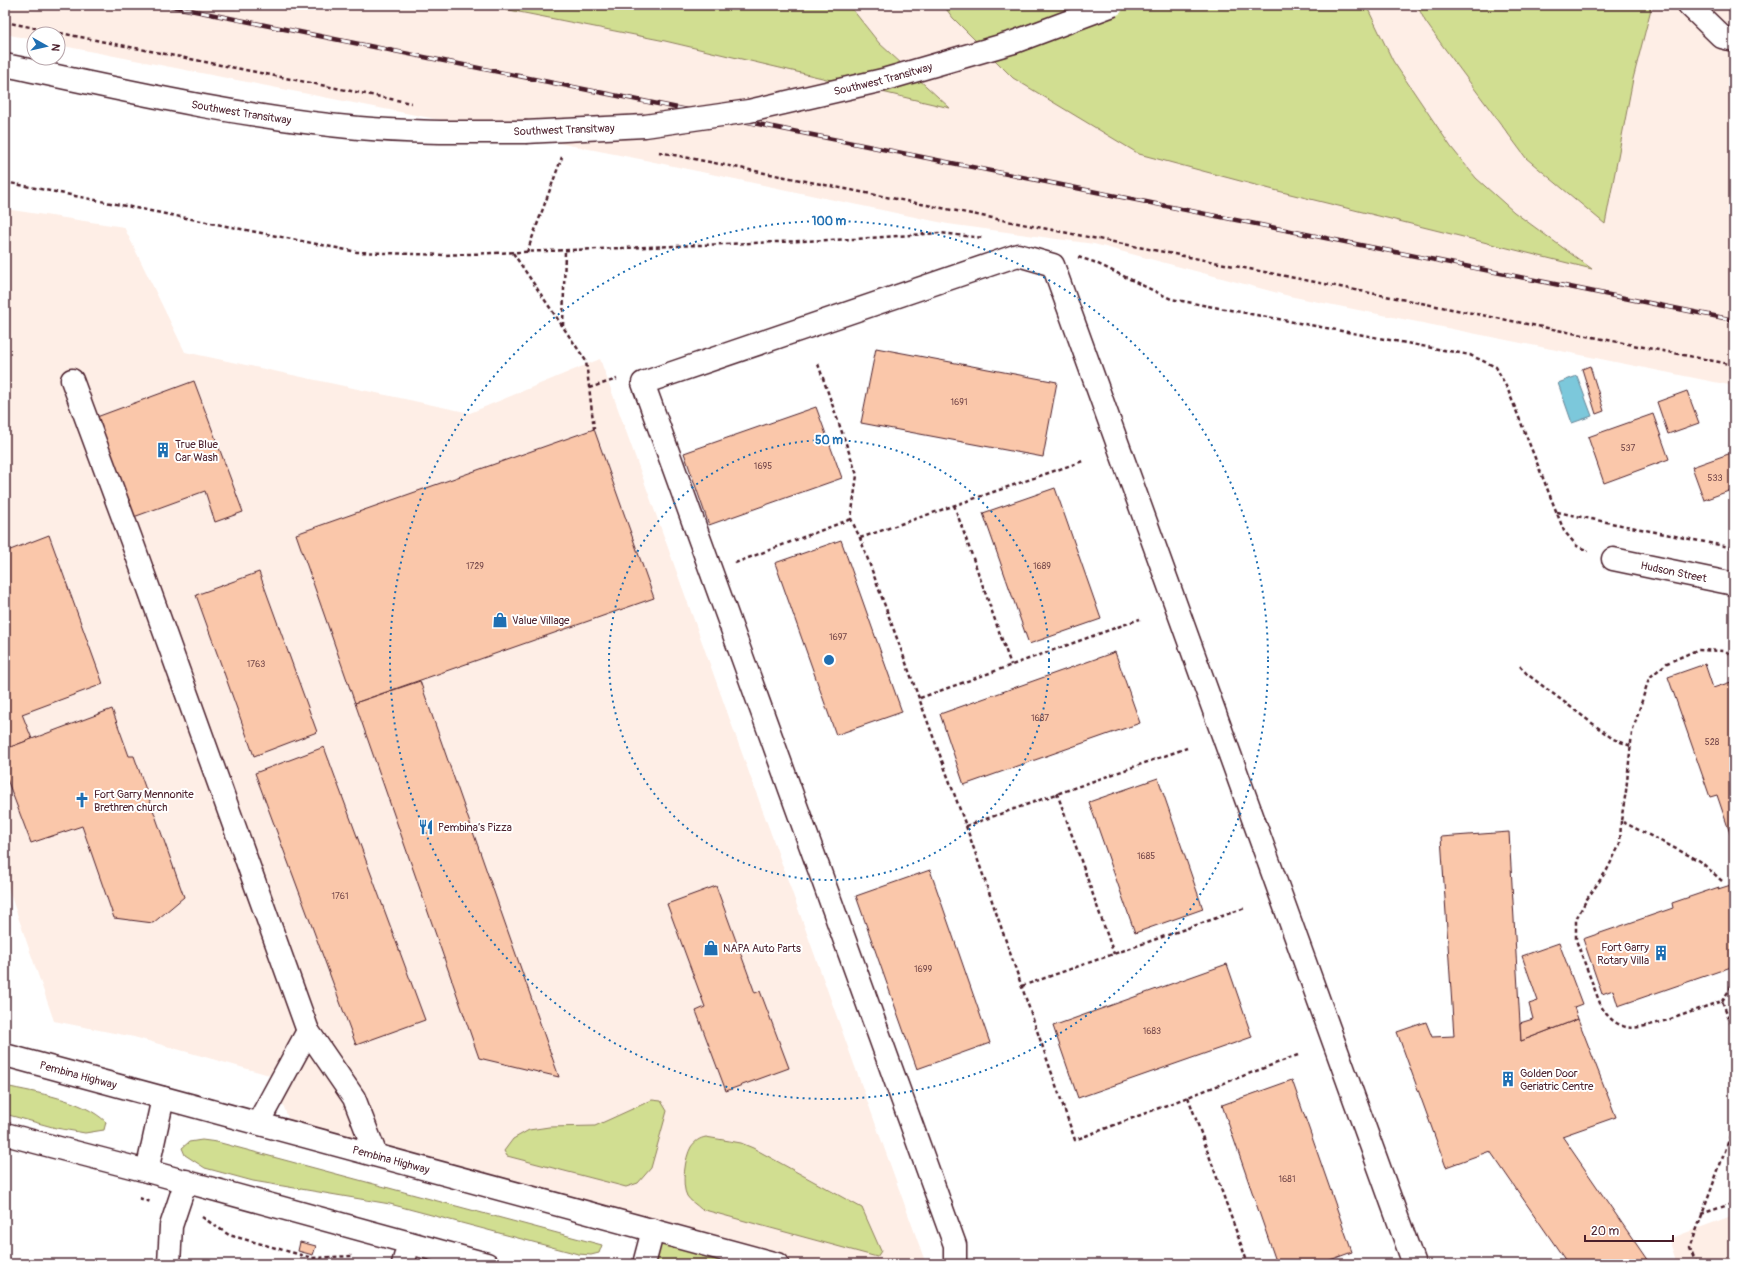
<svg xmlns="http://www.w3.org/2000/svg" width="1739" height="1269" font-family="Pangolin,sans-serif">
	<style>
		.built { fill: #feeee6 }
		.green { fill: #d1de91; stroke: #8e7e5e }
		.water { fill: #7cc8db; stroke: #688495 }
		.building { fill: #fac7aa; stroke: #4a1f2b }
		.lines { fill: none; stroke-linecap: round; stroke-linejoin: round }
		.minor-casing { stroke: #4a1f2b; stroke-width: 25 }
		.major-casing { stroke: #4a1f2b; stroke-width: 25 }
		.path { stroke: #4a1f2b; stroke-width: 2.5; stroke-dasharray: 4 3; stroke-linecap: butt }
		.minor { stroke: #fff; stroke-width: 22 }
		.major { stroke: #fff; stroke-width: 22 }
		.rail-casing { stroke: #4a1f2b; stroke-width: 4.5 }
		.rail { stroke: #fff; stroke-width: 3; stroke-dasharray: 9; stroke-linecap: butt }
		.minor-bridge-casing { stroke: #4a1f2b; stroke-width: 25; stroke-linecap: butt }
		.minor-bridge { stroke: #fff; stroke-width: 22 }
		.ring { fill: none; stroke: #1f6fb2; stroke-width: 2; stroke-dasharray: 2 4 }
		.labels { text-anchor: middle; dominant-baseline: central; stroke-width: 4; stroke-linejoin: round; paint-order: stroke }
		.number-label { font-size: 9px; fill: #76494b }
		.street-label { font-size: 11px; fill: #4a1f2b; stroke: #fff }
		.poi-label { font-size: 11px; fill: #4a1f2b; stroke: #fff; text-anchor: start }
		.centre { fill: #1f6fb2; stroke: #fff; stroke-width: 2 }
		.ring-label { font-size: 12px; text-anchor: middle; font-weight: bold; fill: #1f6fb2; stroke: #fff; stroke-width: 4; stroke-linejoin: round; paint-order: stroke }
	</style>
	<rect width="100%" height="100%" fill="#fff"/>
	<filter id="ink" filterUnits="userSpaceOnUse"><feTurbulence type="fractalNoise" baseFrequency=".025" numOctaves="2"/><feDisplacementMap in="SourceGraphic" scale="8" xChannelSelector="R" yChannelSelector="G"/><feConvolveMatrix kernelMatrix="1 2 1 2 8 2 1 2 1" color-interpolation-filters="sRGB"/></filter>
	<g filter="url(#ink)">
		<g class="built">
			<polygon points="5,5 484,5 665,41 949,107 879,43 849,5 943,5 953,18 1591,269 1514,212 1476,178 1451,147 1393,61 1366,5 1417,5 1425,21 1442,45 1526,158 1605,223 1633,79 1652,5 1734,5 1734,386 1289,296 1094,244 948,224 640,159 58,45 58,34 34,34 34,40 5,34"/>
			<polygon points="5,209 124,227 185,352 470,413 600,359 926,1264 777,1264 290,1124 273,1076 134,1037 54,1021 5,879"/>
			<polygon points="1734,1215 1734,1264 1677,1264 1669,1239"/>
		</g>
		<g class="green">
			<polygon points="484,5 849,5 879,43 950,108 665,41"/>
			<polygon points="943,5 1366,5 1393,61 1451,147 1476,178 1514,212 1592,269 1274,190 1139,154 1013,78 953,18"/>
			<polygon points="1417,5 1652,5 1633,79 1605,224 1526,158 1442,45 1425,21"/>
			<path d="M5,1086c32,7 77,13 101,36l-2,8 -19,3 -29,-5 -51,-14z"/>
			<polygon points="652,1100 661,1101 667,1111 651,1168 638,1183 626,1187 507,1156 504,1151 513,1139 529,1130 549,1127 595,1126"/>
			<path d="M706,1137l35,6 12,5 109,60 19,43 -4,6 -176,-48c-4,-4 -11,-8 -14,-13 -6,-11 -2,-39 4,-49 4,-6 9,-9 15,-10z"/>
			<polygon points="202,1140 217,1142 602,1245 599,1253 591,1255 578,1254 390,1204 253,1181 205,1168 185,1155 182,1148 189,1142"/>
			<polygon points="653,1230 777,1264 644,1264"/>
		</g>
		<polygon class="water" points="1577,376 1592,416 1572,423 1558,383"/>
		<g class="building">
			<polygon points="876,348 1057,382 1043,457 861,423"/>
			<polygon points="1590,366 1604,411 1596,414 1582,369"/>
			<polygon points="194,381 243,512 215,522 205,491 131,518 94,418"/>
			<polygon points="1687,391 1699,423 1668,434 1657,402"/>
			<polygon points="816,407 842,478 709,525 684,453"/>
			<polygon points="1653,414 1669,459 1604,483 1588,437"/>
			<polygon points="594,429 654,598 355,703 296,534"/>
			<polygon points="1734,452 1734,489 1704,500 1692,467"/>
			<polygon points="1055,488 1101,619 1029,644 983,513"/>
			<polygon points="49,535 103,684 22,714 32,739 5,749 5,552"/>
			<polygon points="841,540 902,712 836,735 775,563"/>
			<polygon points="259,572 317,732 254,756 196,595"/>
			<polygon points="1115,652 1140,723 964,785 940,714"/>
			<polygon points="1705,664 1713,688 1734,681 1734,845 1717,795 1710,797 1668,677"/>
			<polygon points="420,681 559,1077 479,1058 355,703"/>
			<polygon points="112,709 129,756 134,756 184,897 153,923 114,918 82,826 31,843 5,774 5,749"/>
			<polygon points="324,747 425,1020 356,1045 255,773"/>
			<polygon points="1158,778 1203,909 1135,933 1089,802"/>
			<polygon points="1509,832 1521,1041 1578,1019 1616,1117 1562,1136 1650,1264 1568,1264 1490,1151 1446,1167 1397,1032 1426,1022 1432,1037 1454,1036 1441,837"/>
			<polygon points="930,870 990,1043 917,1069 856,896"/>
			<polygon points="1734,884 1734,966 1618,1006 1613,990 1602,994 1583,939 1673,908 1672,903 1719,887 1718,889"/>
			<polygon points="716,886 755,993 760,991 789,1068 726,1091 696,1011 705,1007 667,904"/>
			<polygon points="1559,943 1582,1004 1574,1007 1578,1019 1521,1041 1520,1023 1533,1019 1529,1004 1538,1001 1522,956"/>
			<polygon points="1227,964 1252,1037 1078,1098 1053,1026"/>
			<polygon points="1292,1080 1352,1252 1319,1264 1277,1264 1222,1105"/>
			<polygon points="300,1242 316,1246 313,1255 298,1251"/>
		</g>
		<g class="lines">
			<g class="minor-casing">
				<g id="minor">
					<polyline points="1689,5 1722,37 1734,40"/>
					<path id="s1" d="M5,65c117,25 234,52 354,63 55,5 111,4 166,4"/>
					<polyline points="72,380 131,539 308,1031 354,1098 376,1155"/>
					<path id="s2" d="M1613,559l121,25"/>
					<polyline points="258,1123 308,1031"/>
					<polyline points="147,1171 163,1098"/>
					<polyline points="169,1264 171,1226 186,1181"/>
					<polyline points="403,1264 409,1243"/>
					<polyline points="644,1264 653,1230"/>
					<polyline points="955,1264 955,1245 643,383 1018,255 1053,265 1414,1264"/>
				</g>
			</g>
			<g class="major-casing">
				<g id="major">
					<path id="s3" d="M5,1055l772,209"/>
					<polyline points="5,1134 147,1171 487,1264"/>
				</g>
			</g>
			<g class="path">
				<polyline points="5,22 411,103"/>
				<polyline points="659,152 1734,365"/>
				<polyline points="5,182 357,252 443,255 854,239 940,233 983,238"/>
				<polyline points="527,252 562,157"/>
				<polyline points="513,253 586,361 594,429"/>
				<polyline points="1078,257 1094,262 1171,299 1470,355 1496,367 1508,390 1564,531 1577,546 1588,551"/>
				<polyline points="563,326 565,251"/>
				<polyline points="818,364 857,475 851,519 860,538 966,826 1075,1140 1298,1055"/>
				<polyline points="589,388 617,379"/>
				<polyline points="954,505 1011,665"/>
				<polyline points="1557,512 1734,548"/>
				<polyline points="860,538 1083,461"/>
				<polyline points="735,563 851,519"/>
				<polyline points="1520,666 1527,674 1613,739 1631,746"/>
				<polyline points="920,698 1140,619"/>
				<polyline points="1057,793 1114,954"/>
				<path d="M1621,821l-1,23 -13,26 -20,29 -11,20v21l25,66c6,10 13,18 25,21 18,5 76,-20 96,-26l12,29"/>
				<polyline points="966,826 1187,748"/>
				<polyline points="1722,881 1700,861 1621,821 1626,791 1632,733 1649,678 1667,663 1697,650 1726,651 1734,657"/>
				<polyline points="1022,986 1245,908"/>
				<polyline points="1722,1001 1730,989 1734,972"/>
				<polyline points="1188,1097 1248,1264"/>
				<polyline points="139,1198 151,1202"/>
				<polyline points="1701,1214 1734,1203"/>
				<polyline points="202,1217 229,1235 312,1258 353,1256"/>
				<polyline points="1362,1264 1363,1263"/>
				<polyline points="1696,1264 1690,1248 1734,1126"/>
			</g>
			<use href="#minor" class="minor"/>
			<use href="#major" class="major"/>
			<g class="rail-casing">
				<polyline id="rail" points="165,5 1734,320"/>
			</g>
			<use href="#rail" class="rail"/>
			<g class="minor-bridge-casing">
				<g id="minor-bridge">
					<path id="s4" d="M525,132l120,-6 104,-15 134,-31 131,-38 99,-37"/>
				</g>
			</g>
			<use href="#minor-bridge" class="minor-bridge"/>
		</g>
	</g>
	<g class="ring">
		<circle cx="829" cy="660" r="220"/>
		<circle cx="829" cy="660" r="439"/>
	</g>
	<defs>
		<g id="building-bare" transform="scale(1.2)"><path d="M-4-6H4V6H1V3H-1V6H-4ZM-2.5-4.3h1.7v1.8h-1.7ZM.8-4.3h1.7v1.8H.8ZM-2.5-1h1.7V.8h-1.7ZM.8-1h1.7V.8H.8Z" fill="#1f6fb2" stroke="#fff" stroke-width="2.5" paint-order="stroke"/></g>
		<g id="shop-bare" transform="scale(1.2)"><path d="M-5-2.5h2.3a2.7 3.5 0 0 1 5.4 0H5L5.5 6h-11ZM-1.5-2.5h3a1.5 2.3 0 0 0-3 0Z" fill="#1f6fb2" stroke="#fff" stroke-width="2.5" paint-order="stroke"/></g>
		<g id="church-bare" transform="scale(1.2)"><path d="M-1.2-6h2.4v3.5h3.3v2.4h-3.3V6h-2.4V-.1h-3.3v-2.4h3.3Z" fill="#1f6fb2" stroke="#fff" stroke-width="2.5" paint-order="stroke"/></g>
		<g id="restaurant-bare" transform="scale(1.2)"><path d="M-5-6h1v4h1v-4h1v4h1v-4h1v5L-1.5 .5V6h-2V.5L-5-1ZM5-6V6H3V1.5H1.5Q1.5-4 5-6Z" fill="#1f6fb2" stroke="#fff" stroke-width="2.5" paint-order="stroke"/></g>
	</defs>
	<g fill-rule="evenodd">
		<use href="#building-bare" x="163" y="450"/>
		<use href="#shop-bare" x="500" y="620"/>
		<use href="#church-bare" x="82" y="800"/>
		<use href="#restaurant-bare" x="426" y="827"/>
		<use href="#shop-bare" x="711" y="948"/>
		<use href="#building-bare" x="1661" y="953"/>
		<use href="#building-bare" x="1508" y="1079"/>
	</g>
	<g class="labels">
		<g class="number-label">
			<text x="959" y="402">1691</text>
			<text x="1628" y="448">537</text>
			<text x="763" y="466">1695</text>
			<text x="1715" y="478">533</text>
			<text x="475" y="566">1729</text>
			<text x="1042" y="566">1689</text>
			<text x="838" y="637">1697</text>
			<text x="256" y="664">1763</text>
			<text x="1040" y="718">1687</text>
			<text x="1712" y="742">528</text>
			<text x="1146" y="856">1685</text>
			<text x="340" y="896">1761</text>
			<text x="923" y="969">1699</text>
			<text x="1152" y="1031">1683</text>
			<text x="1287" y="1179">1681</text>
		</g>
		<g class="street-label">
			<text stroke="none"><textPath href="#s4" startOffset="363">Southwest Transitway</textPath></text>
			<text stroke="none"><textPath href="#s1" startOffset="241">Southwest Transitway</textPath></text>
			<text transform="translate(564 130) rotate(-2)">Southwest Transitway</text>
			<text stroke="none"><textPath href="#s2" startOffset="62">Hudson Street</textPath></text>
			<text stroke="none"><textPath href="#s3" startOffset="76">Pembina Highway</textPath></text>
			<text stroke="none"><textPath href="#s3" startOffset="400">Pembina Highway</textPath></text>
		</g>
		<g class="poi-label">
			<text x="175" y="444">True Blue<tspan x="175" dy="13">Car Wash</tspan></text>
			<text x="512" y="620">Value Village</text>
			<text x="94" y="794">Fort Garry Mennonite<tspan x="94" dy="13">Brethren church</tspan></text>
			<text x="438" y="827">Pembina’s Pizza</text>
			<text x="1649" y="947" text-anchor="end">Fort Garry<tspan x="1649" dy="13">Rotary Villa</tspan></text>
			<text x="723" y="948">NAPA Auto Parts</text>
			<text x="1520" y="1073">Golden Door<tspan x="1520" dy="13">Geriatric Centre</tspan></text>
		</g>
	</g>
	<circle cx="829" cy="660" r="6" class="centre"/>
	<g class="ring-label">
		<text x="829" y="225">100 m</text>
		<text x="829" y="444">50 m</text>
	</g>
	<rect width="1739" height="1269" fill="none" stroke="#fff" stroke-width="20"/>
	<rect x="10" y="10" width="1719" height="1249" fill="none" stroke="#4a1f2b" stroke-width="1.5" filter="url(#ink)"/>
	<g transform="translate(46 46) rotate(98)"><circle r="19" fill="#ffffff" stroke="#b7a5aa"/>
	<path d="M0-3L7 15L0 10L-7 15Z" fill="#1f6fb2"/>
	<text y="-6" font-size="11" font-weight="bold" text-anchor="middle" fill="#4a1f2b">N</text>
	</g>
	<path d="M1585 1235v6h88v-6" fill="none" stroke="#4a1f2b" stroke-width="2"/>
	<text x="1591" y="1235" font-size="12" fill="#4a1f2b" stroke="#ffffff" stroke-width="3" paint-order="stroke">20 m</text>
</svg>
